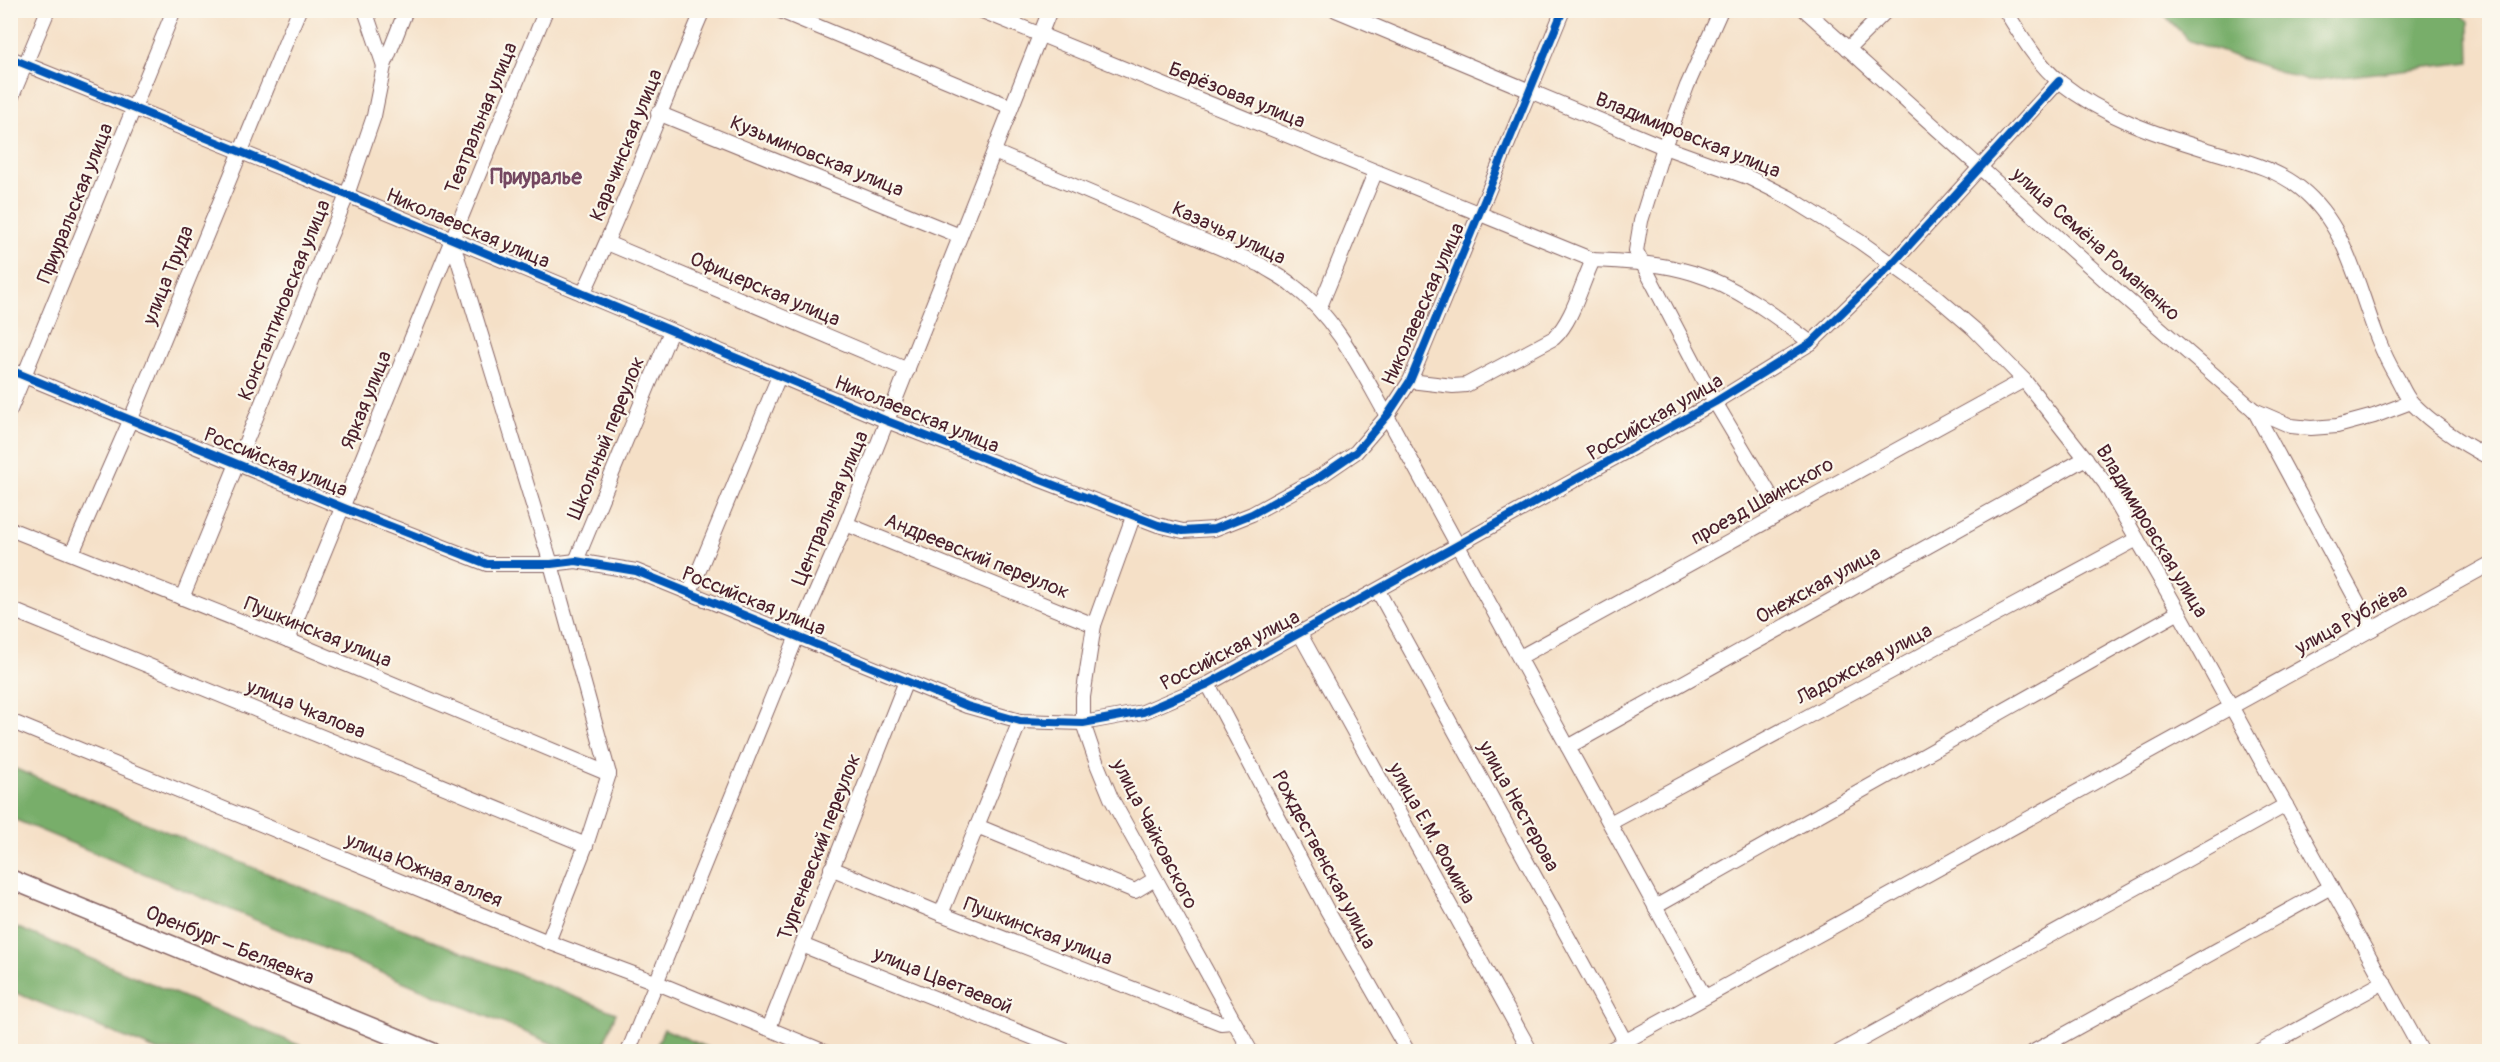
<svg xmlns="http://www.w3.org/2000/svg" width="2500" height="1062" font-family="Pangolin,sans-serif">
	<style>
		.forest { fill: #78ae6b; stroke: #61664b; stroke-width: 1.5 }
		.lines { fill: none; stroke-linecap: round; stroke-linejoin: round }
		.minor-casing { stroke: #866362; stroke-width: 16 }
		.major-casing { stroke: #866362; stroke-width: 21 }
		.minor { stroke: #fff; stroke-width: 14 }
		.major { stroke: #fff; stroke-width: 18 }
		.cycleway-casing { stroke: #fbf7ec; stroke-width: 11 }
		.cycleway { stroke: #0057b8; stroke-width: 8 }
		.labels { text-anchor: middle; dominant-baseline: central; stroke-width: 4.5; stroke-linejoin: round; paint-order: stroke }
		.street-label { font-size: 20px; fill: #4a1f2b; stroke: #fbf7ec }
		.neighbourhood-label { font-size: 21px; font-weight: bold; fill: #744861; stroke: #fbf7ec }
	</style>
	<rect width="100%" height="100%" fill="#fbf7ec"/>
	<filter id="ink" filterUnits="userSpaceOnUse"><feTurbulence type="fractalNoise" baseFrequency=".0167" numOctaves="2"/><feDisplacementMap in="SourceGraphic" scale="12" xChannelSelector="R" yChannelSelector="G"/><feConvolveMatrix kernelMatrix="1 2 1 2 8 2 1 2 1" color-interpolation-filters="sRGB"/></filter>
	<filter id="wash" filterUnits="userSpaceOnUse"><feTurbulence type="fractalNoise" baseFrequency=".008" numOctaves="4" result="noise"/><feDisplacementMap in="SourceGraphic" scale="24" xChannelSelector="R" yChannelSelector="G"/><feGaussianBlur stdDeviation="1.35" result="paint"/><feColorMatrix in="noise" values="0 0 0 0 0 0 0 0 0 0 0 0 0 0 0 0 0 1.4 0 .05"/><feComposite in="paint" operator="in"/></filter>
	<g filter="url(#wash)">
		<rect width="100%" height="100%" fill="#f5e0c7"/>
		<g class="forest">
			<polygon points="2308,11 2322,18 2370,10 2457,11 2469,21 2470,62 2307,81 2190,41 2160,11"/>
			<polygon points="11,767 353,909 616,1013 601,1051 570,1051 11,818"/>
			<polygon points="11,925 313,1051 158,1051 11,991"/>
			<polygon points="664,1029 716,1051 654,1051"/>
		</g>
	</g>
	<g filter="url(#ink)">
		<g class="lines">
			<g class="minor-casing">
				<g id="minor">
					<polyline points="365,10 384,66"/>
					<polyline points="778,10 1011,107"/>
					<path d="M980,10l613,250c34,2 67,3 100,13 43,13 83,43 118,70"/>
					<polyline points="1336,10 1664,147 1750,178 1790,198 1859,241 1932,293 1974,329 2024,380 2105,483 2179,612 2422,1052"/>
					<polyline points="1721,10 1687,86 1664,147 1641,221 1636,251 1715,402 1781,513"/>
					<polyline points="1805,10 2115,289 2254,410 2291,426 2311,428 2337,426 2374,416 2411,402"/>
					<path d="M2005,10c16,25 32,54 55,72 44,35 95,52 148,68 31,10 66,17 92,38 58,46 59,127 96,188 5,8 9,20 16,27 22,22 51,41 78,55"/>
					<polyline points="1848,49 1887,10"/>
					<polyline points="10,58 347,195 887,421 1158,525 1183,531 1214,529 1252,514 1321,476 1356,452 1387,416 1410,381 1563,10"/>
					<polyline points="10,101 48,10"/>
					<polyline points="658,113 960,236"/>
					<path d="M994,152l267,113c10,7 22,12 31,20 44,32 69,85 95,131l317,580"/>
					<polyline points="452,240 551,564 609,774 586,845 548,942"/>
					<polyline points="607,243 908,370"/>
					<path d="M583,294c44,-93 79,-189 120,-284"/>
					<polyline points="1319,309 1375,173"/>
					<polyline points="10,370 344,508 487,564 551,564 576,561 636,571 967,706 1020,721 1083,723 1143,712 1208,684 1715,402 1811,343 1892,264 2059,81"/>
					<path d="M1410,381l43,5 13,-1 88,-47c19,-18 27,-53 39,-78"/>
					<polyline points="10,410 174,10"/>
					<polyline points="2254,410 2372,629"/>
					<polyline points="1133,517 1094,625 1083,697 1083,723 1097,764 1111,798 1251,1052"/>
					<polyline points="846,524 1094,625"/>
					<polyline points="10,529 288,640 609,774"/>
					<polyline points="72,553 130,421 299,10"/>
					<polyline points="576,561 671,331"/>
					<polyline points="1378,591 1625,1041"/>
					<polyline points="690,592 779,376"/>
					<polyline points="182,598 347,195 374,116 384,66 406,10"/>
					<polyline points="10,609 586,845"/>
					<polyline points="1300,634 1531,1052"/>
					<polyline points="288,640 546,10"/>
					<polyline points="1520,657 2024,380"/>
					<polyline points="1208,684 1327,910 1408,1052"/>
					<polyline points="10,721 548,942 655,982 825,1052"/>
					<polyline points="1568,747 2086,458"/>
					<polyline points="1610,823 2137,539"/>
					<polyline points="977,826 1135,891 1155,879"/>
					<polyline points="831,868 941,914 1221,1023 1232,1022"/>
					<polyline points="1655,907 2179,612"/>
					<polyline points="941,914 1020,721"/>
					<polyline points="802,945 1069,1052"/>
					<polyline points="769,1028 906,681"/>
					<polyline points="628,1052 797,636 846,524 1050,10"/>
					<polyline points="1606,1052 2490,564"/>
					<polyline points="1839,1052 2286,805"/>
					<polyline points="2033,1052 2331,887"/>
					<polyline points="2257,1052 2384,982"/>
				</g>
			</g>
			<g class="major-casing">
				<polyline id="major" points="10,879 432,1052"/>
			</g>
			<use href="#minor" class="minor"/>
			<use href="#major" class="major"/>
			<g class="cycleway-casing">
				<g id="cycleway">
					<polyline points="10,58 347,195 887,421 1158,525 1183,531 1214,529 1252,514 1321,476 1356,452 1387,416 1410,381 1563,10"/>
					<polyline points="10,370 344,508 487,564 551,564 576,561 636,571 967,706 1020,721 1083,723 1143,712 1208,684 1715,402 1811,343 1892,264 2059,81"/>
				</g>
			</g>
			<use href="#cycleway" class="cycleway"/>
		</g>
	</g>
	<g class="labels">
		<g class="street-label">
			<text transform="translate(1237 95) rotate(22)">Берёзовая улица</text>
			<text transform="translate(481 118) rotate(-68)">Театральная улица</text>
			<text transform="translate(1688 135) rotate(22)">Владимировская улица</text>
			<text transform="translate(626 145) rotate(-68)">Карачинская улица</text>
			<text transform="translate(817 156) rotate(22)">Кузьминовская улица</text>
			<text transform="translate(75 203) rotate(-68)">Приуральская улица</text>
			<text transform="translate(468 228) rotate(23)">Николаевская улица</text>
			<text transform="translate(1229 233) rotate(25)">Казачья улица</text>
			<text transform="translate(2096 244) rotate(42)">улица Семёна Романенко</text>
			<text transform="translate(168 275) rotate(-68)">улица Труда</text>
			<text transform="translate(765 289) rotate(23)">Офицерская улица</text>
			<text transform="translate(284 300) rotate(-68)">Константиновская улица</text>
			<text transform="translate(1423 304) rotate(-66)">Николаевская улица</text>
			<text transform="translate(366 400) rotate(-68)">Яркая улица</text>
			<text transform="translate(917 414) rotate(22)">Николаевская улица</text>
			<text transform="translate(1655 417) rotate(-30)">Российская улица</text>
			<text transform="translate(606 438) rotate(-68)">Школьный переулок</text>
			<text transform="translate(276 462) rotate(22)">Российская улица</text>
			<text transform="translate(1762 501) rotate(-29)">проезд Шаинского</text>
			<text transform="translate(830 508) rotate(-67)">Центральная улица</text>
			<text transform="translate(2152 531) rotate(59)">Владимировская улица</text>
			<text transform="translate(977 556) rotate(22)">Андреевский переулок</text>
			<text transform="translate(1818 585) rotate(-29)">Онежская улица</text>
			<text transform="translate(754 601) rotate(22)">Российская улица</text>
			<text transform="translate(2351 619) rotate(-29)">улица Рублёва</text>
			<text transform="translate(318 632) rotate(22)">Пушкинская улица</text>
			<text transform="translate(1230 650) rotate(-27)">Российская улица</text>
			<text transform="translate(1864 664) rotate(-28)">Ладожская улица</text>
			<text transform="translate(306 709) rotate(22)">улица Чкалова</text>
			<text transform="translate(1519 806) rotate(61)">улица Нестерова</text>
			<text transform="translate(1432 833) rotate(61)">улица Е.М. Фомина</text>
			<text transform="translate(1155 834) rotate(63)">улица Чайковского</text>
			<text transform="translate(819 847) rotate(-69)">Тургеневский переулок</text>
			<text transform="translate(1324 860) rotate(62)">Рождественская улица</text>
			<text transform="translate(424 870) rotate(22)">улица Южная аллея</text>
			<text transform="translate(1038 931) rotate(21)">Пушкинская улица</text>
			<text transform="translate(230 945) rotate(22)">Оренбург – Беляевка</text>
			<text transform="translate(943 980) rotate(22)">улица Цветаевой</text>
		</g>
		<g class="neighbourhood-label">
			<text x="536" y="177">Приуралье</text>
		</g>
	</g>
	<rect width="2500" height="1062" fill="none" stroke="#fbf7ec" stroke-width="36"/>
</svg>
